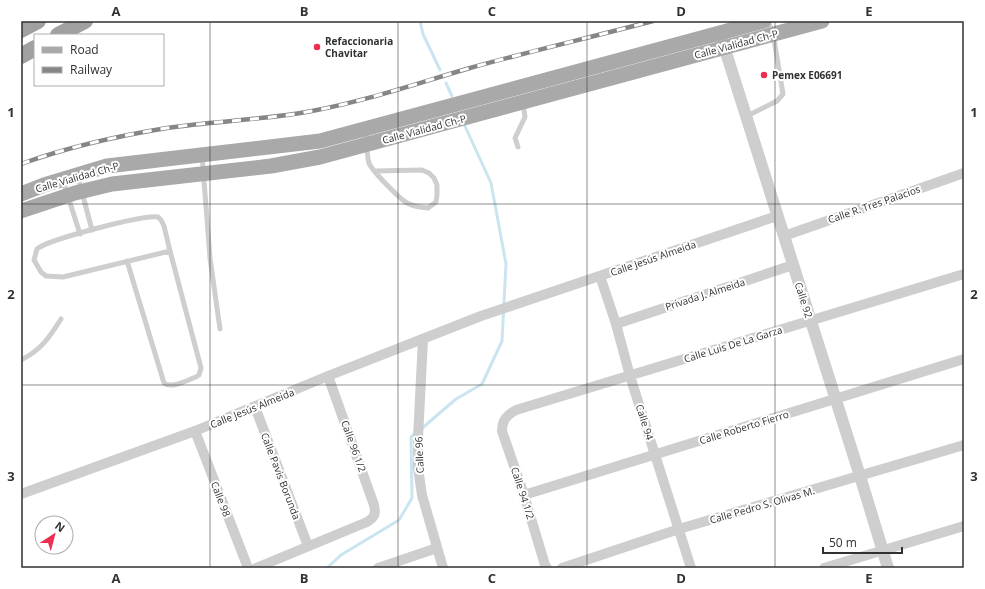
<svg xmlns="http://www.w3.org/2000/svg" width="985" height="589" font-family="'Open Sans',sans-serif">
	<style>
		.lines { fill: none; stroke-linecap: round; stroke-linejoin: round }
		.stream { stroke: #cae5ef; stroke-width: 3 }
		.service { stroke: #cecece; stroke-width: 5 }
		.minor { stroke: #cecece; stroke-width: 10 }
		.tertiary { stroke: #cecece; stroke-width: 12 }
		.primary { stroke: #a9a9a9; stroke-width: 15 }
		.trunk { stroke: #a0a0a0; stroke-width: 16 }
		.rail-casing { stroke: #868686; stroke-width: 4.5 }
		.rail { stroke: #fff; stroke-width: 3; stroke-dasharray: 9; stroke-linecap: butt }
		.grid { fill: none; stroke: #313131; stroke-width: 1; stroke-opacity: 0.55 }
		.poi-dot { fill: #ee2d53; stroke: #fff; stroke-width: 1.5 }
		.labels { text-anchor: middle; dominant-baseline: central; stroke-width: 4; stroke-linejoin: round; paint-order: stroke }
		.poi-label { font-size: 10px; font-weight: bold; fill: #313131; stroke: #fff; text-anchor: start }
		.street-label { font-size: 10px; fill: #313131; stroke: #fff }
		.neatline { fill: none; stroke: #313131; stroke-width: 1.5 }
		.grid-label { font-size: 13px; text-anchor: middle; font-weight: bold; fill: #313131 }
	</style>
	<rect width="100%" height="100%" fill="#fff"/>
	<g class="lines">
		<g class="stream">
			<polyline points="420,21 423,34 440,70"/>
			<polyline points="446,83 452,96"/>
			<polyline points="421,429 456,399 482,384 502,341 506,264 491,183 464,124"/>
			<polyline points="327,568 341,555 399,520 412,498 411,437 415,433"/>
		</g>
		<g class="service">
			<polyline points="747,116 777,101 783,94 773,33 768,21"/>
			<path d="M366,129c1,11 0,24 3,34 3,8 31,36 38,40 7,4 14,4 21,5l8,-6 1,-7v-10l-3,-7 -5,-5 -7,-3 -47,1"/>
			<polyline points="518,147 515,138 525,117 523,104"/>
			<polyline points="202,155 210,258 220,329"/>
			<polyline points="78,177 92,230"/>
			<polyline points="63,181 80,234"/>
			<path d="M127,261l37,122c8,6 23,-3 32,-6l3,-2 2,-7 -31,-117 -6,-25 -3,-6 -3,-3c-14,-3 -111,23 -121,32l-3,11 7,12 5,4 17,1 107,-26"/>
			<path d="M21,360c20,-10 28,-22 40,-41"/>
		</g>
		<g class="minor">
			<polyline points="784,236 964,173"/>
			<polyline points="600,276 616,324 630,376 691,568"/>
			<polyline points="616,324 793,265"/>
			<polyline points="423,339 418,438 418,468 422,495 443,568"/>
			<polyline points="255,407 308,546"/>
			<polyline points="195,431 248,568"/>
			<polyline points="21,494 195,431 328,376 481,316 777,216"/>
			<polyline points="524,495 964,359"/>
			<path d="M256,568l111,-46c8,-5 9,-8 7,-17l-46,-129"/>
			<polyline points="378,568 437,548"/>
			<path d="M547,568l-2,-3 -21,-70 -22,-64c0,-11 5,-16 14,-21l448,-136"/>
			<polyline points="562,568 679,529 964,445"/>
			<polyline points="824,568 964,526"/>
		</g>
		<polyline class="tertiary" points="722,40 860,476 888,568"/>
		<g class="primary">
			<polyline points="21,194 44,185 107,166 320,141 764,21"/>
			<polyline points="21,211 75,193 112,184 271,166 320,157 822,21"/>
		</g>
		<g class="trunk">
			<polyline points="21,30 38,21"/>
			<polyline points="58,35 85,21"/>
			<polyline points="21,56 35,48"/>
		</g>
		<g class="rail-casing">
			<path id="rail" d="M21,164c47,-17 96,-28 146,-36 48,-7 97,-8 145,-17 54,-10 106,-28 158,-43 61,-17 122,-31 183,-47"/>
		</g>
		<use href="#rail" class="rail"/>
	</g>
	<path class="grid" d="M210,21v547M398,21v547M587,21v547M775,21v547M21,204h943M21,385h943"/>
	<g class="poi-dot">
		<circle cx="317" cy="47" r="4"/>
		<circle cx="764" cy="75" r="4"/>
	</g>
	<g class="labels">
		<g class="poi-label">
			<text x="325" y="41">Refaccionaria<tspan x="325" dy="12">Chavitar</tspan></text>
			<text x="772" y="75">Pemex E06691</text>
		</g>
		<g class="street-label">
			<text transform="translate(736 44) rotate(-15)">Calle Vialidad Ch-P</text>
			<text transform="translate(424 129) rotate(-15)">Calle Vialidad Ch-P</text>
			<text transform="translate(77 177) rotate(-16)">Calle Vialidad Ch-P</text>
			<text transform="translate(874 204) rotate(-19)">Calle R. Tres Palacios</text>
			<text transform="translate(653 258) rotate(-19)">Calle Jesús Almeida</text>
			<text transform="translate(705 294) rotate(-18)">Privada J. Almeida</text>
			<text transform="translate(804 300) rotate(72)">Calle 92</text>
			<text transform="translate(733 344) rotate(-17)">Calle Luis De La Garza</text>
			<text transform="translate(252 408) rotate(-22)">Calle Jesús Almeida</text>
			<text transform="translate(645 422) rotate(72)">Calle 94</text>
			<text transform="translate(744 427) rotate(-17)">Calle Roberto Fierro</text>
			<text transform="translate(354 446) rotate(70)">Calle 96 1/2</text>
			<text transform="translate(419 455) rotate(-92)">Calle 96</text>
			<text transform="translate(281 476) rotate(69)">Calle Pavis Borunda</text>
			<text transform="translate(523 493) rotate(72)">Calle 94 1/2</text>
			<text transform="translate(221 499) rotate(69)">Calle 98</text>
			<text transform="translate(762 505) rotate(-16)">Calle Pedro S. Olivas M.</text>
		</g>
	</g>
	<rect width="985" height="589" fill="none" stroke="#ffffff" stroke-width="44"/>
	<rect x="34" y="34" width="130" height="52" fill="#ffffff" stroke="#adadad"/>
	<rect x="42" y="47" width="20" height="6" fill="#a9a9a9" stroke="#adadad"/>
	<text x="70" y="54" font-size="12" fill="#313131">Road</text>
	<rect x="42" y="67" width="20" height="6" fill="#868686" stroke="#adadad"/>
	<text x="70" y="74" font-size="12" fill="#313131">Railway</text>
	<g transform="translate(54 535) rotate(36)"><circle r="19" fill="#ffffff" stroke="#adadad"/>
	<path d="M0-3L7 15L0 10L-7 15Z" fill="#ee2d53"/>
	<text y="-6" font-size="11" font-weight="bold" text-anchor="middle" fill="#313131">N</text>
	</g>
	<path d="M823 547v6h79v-6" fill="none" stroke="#313131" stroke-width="2"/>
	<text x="829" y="547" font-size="12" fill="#313131" stroke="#ffffff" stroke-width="3" paint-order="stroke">50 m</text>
	<rect x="22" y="22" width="941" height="545" class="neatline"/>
	<g class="grid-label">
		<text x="116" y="16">A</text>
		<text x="304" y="16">B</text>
		<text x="492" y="16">C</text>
		<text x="681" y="16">D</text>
		<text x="869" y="16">E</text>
		<text x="11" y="117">1</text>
		<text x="974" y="117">1</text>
		<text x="11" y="299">2</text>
		<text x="974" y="299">2</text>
		<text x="11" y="481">3</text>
		<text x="974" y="481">3</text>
		<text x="116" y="583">A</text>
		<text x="304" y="583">B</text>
		<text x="492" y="583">C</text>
		<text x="681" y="583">D</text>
		<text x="869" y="583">E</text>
	</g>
</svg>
